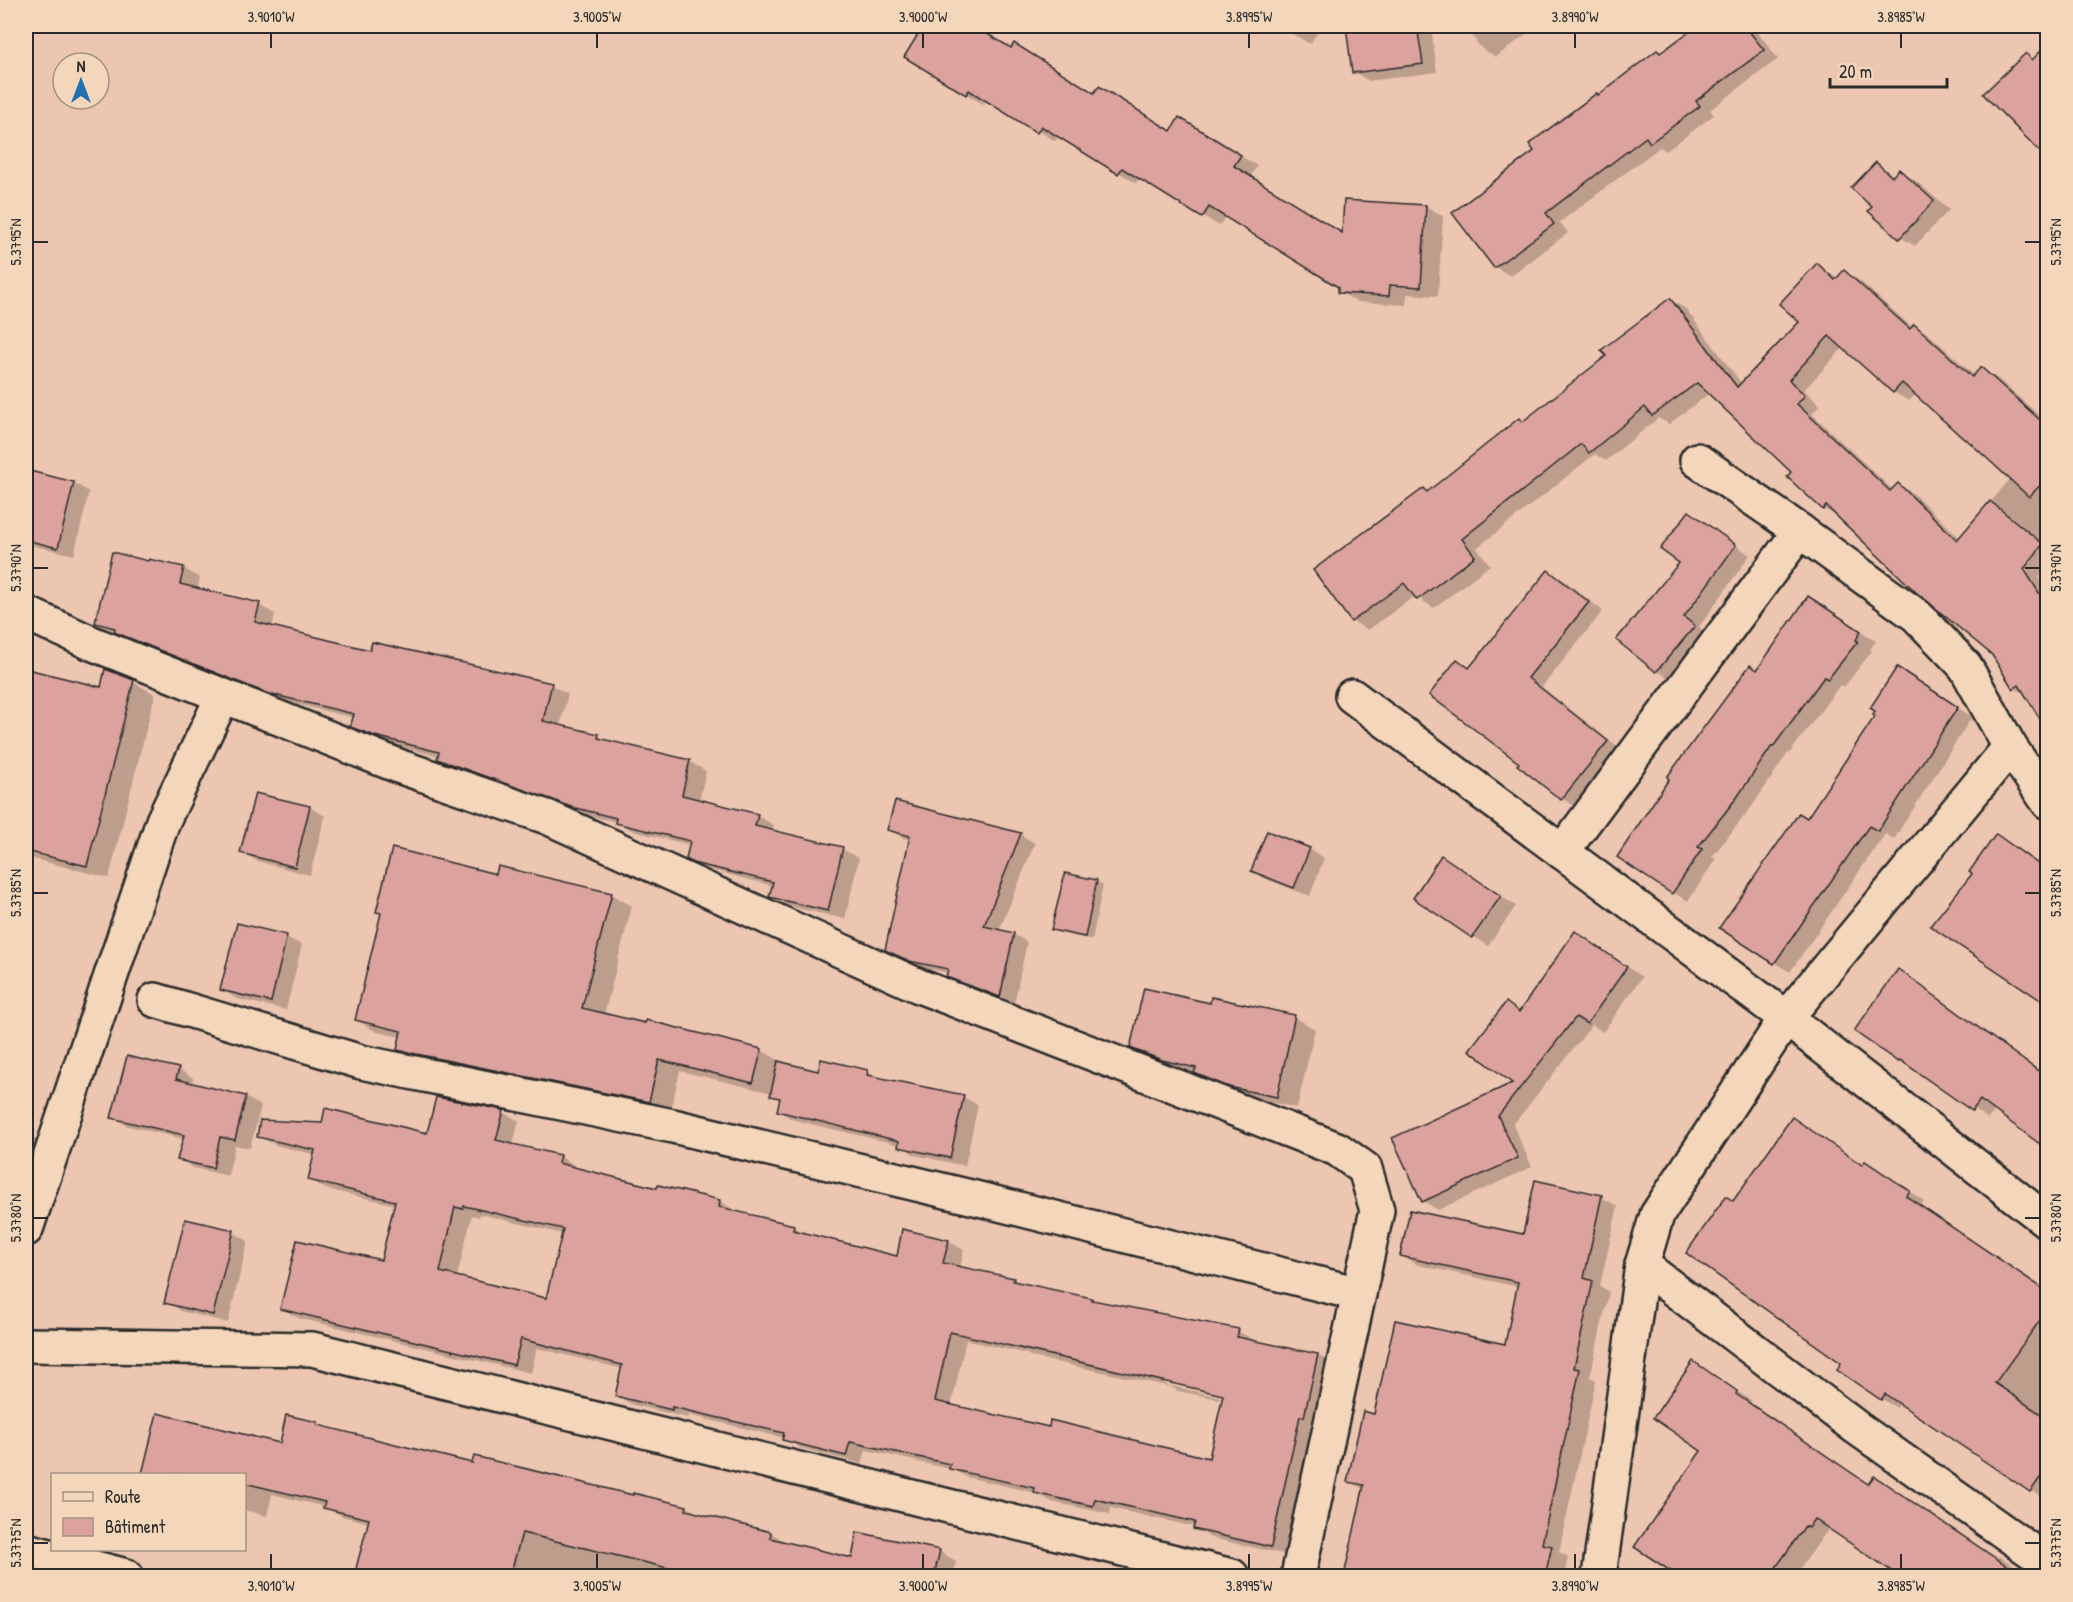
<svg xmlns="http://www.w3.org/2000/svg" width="2073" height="1602" font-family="'Patrick Hand',sans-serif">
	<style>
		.shadow { fill: #0003; fill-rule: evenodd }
		.building { fill: #dca29d; stroke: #2b2b2b; stroke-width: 1.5; fill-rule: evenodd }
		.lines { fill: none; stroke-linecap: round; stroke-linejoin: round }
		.street-casing { stroke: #2b2b2b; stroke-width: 38 }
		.street { stroke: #f4d6ba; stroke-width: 33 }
		.ticks { fill: none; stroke: #2b2b2b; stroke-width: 2 }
		.neatline { fill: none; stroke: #2b2b2b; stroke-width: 2 }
		.ticks-label { font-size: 15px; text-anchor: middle; fill: #2b2b2b }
	</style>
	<rect width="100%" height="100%" fill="#edc6b1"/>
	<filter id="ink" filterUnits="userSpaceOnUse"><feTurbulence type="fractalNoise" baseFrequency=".0167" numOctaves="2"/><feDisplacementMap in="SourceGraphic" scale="12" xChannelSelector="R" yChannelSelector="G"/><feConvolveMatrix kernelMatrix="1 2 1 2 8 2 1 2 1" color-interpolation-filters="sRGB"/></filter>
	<g filter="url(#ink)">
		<g class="shadow">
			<polygon points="925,26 972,26 1011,49 1095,94 1172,132 1197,129 1257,166 1250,177 1343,235 1345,201 1426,206 1443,216 1438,296 1407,294 1406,305 1357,302 1339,292 1340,286 1226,216 1219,226 1140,177 1136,183 1059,135 1055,141 987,99 983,104 906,57"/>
			<polygon points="1279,26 1322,26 1310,44"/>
			<polygon points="1347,26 1431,26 1437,72 1369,81 1354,72"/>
			<polygon points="1464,26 1537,26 1496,57 1481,48"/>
			<polygon points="1699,26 1753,26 1778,59 1710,110 1714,115 1666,151 1660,147 1560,222 1568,233 1511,276 1495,267 1537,151 1599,96"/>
			<polygon points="1876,164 1895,176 1899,171 1915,180 1949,210 1915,246 1900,237 1874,207"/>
			<path d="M1817,265l21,14 6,-7 16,9 53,47 1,-2 16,9 45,41 7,-7 15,9 51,45v144l-9,11 9,14v137l-22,-34 -12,-7 -21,-34 -153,-136 -16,-9 -31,-37 -83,-79 -41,31 -11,-6 -52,43 -11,-7 -118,94 13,17 -56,43 -19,-12 -47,34 -16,-9 72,-131 4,3 91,-73 5,3 84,-67 62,-56 16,9 56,75 59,-62zM1844,347l49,45 16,9 7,-7 95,84 -51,60 -46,-44 -16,-9 -5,5 -81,-76 8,-9 -16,-15z"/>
			<polygon points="26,471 74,483 89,492 74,555 26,544"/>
			<polygon points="1689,513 1750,555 1699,627 1709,635 1672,680 1657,671 1618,640 1681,563"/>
			<polygon points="183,568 200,578 197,590 259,605 275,614 272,628 371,652 551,685 568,694 560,726 598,736 610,742 690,762 706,771 699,801 757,816 774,825 772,831 842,849 859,858 845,919 788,906 771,896 773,886 704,868 687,859 691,845 633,831 617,822 586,815 455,768 438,759 439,756 393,745 369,735 352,726 354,718 284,701 132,641 96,622"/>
			<polygon points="1549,572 1564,580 1603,611 1542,687 1623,751 1577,807 1562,799 1521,763 1457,661 1471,669"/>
			<polygon points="1823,606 1876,641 1870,650 1872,651 1844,687 1840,685 1789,754 1788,753 1753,805 1712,857 1716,859 1688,901 1672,892 1758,672"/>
			<polygon points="26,670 102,689 133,682 155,694 109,878 26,857"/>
			<polygon points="1913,678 1972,717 1894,839 1885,834 1790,972 1721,928 1807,820 1877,715"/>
			<polygon points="896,803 1021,835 1035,843 999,931 1013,934 1027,942 1014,1004 962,984 948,976 949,973 924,968 887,949 911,840 903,838 889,830"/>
			<polygon points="309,807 325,816 310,875 257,861 242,852"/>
			<polygon points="1997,836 2048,870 2048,899 1974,873"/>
			<polygon points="1309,849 1324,858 1310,896 1268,880 1253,871"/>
			<polygon points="1441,857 1516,906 1488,946 1415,898"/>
			<polygon points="497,876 611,894 632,906 604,1015 761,1050 782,1062 781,1064 819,1073 822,1061 868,1072 880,1079 963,1097 978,1105 965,1166 915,1155 900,1145 794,1120 778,1111 781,1101 772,1096 772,1093 680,1071 670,1113 419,1061 398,1049 401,1037 377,1032 356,1020"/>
			<polygon points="1096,881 1103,885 1092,940 1059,933 1052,929"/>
			<polygon points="286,937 302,945 286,1010 237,999 222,990"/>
			<polygon points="1591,942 1642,977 1603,1032 1592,1025 1513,1125 1532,1167 1438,1210 1423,1201 1515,1083 1506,1004 1521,1012"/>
			<polygon points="1898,971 1913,980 2038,1070 2048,1056 2048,1148 1995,1110 1988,1119 1915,1069 1899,1061"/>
			<polygon points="1211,1005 1294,1017 1315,1029 1297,1108 1251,1098 1217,1084 1201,1075 1184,1072 1153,1060 1132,1048"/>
			<polygon points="178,1069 193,1078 192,1085 245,1097 261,1106 250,1148 235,1145 228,1176 194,1168 179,1159 184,1139 128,1126 113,1117"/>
			<path d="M503,1112l16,9 -6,24 47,11 16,10 -1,3 83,21 1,-3 61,14 16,10v1l58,15 15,9 89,22 50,-17 16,9 -4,18 53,11 9,6 70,15 4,2 142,29 16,9v2l64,13 16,10 -47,190 -76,-17 -16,-10v-1l-84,-19 -1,6 -58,-12 -16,-9 -70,-16 -12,-7 -88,-20 -4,14 -62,-16 -16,-10 -95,-23 -1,3 -55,-13 -16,-9 6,-27 -86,-21 -6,25 -233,-55 -16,-10 100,-46 14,-57 -70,-16 -16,-9 6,-25 -41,-10 -16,-9 169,-2zM480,1214l83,20 -16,66 -90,-23 15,-62 7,2zM966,1340l61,14 5,3 140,30 6,4 45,9 -13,60 -160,-32 -99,-21zM1163,1381l67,15v3l-63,-14z"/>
			<polygon points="26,1133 44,1143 35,1180 26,1178"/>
			<polygon points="1863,1166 1881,1172 1924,1201 1920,1206 2048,1293 2048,1502 1901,1402 1897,1408 1882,1399 1844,1362 1734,1202"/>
			<polygon points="1601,1197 1618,1206 1600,1286 1609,1292 1590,1377 1596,1380 1559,1552 1568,1557 1564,1576 1466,1576 1399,1564 1396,1576 1336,1576 1336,1574 1346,1576 1365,1490 1349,1481 1375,1416 1506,1346 1519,1287 1418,1265 1401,1256 1524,1236"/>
			<polygon points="233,1232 248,1241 228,1323 181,1311 166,1302"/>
			<polygon points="1694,1363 1752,1401 1750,1403 1869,1485 1996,1559 1999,1556 2031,1576 1901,1576 1829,1528 1795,1576 1681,1576 1636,1546 1703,1451"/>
			<polygon points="158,1415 281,1445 318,1424 326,1429 473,1465 687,1507 702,1516 771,1533 787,1543 853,1560 858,1534 940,1552 956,1561 953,1576 356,1576 369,1523 342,1516 325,1507 272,1494 267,1516 244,1510 244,1474 143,1474"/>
		</g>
		<g class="building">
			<polygon points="923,26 974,26 1011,48 1014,43 1094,93 1099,86 1171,131 1179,117 1241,155 1234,166 1342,233 1344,200 1426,205 1421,287 1390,285 1389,296 1338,293 1338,287 1209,207 1202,218 1122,168 1118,174 1041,126 1037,133 969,90 966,95 904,57"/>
			<polygon points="1346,26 1417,26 1423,64 1352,73"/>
			<polygon points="1697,26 1745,26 1764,50 1696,101 1700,106 1650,143 1646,137 1546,213 1554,224 1494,268 1452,213 1534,151 1529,144 1597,93 1598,95 1657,50 1660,53"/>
			<polygon points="2048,44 2048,160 1983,94 2026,53 2032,60"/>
			<polygon points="1876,162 1892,177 1899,169 1934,201 1899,239 1868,211 1872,207 1851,188"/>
			<polygon points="1817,263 1835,280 1844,270 1910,329 1914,324 1972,377 1981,367 2048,427 2048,477 2029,497 1966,439 1965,440 1902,383 1893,393 1829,336 1789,380 1805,395 1797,404 1890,491 1898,483 1957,540 1990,501 2043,544 2024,569 2048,607 2048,732 2019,685 2013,689 1992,655 1918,594 1826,506 1823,510 1787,477 1791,472 1697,383 1652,416 1645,407 1589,453 1581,444 1462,539 1475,556 1417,600 1404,583 1351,622 1313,570 1424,488 1427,492 1519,418 1522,422 1606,356 1601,350 1670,298 1737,387 1799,322 1779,304"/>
			<polygon points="26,470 74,482 58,548 26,540"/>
			<polygon points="1689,511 1736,545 1684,617 1695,626 1656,672 1616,640 1679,563 1660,549"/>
			<polygon points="112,552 148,561 149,559 184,567 180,584 260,603 255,622 370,650 372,642 552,683 543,721 599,734 598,738 690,760 682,795 758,814 755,826 843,847 828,911 769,897 773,882 693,863 686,859 690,841 615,823 616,818 568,806 437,759 439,752 375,736 350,727 354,714 266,693 114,632 115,628 95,623"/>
			<polygon points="1548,570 1589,602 1528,678 1608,741 1561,800 1517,765 1519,763 1429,695 1457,659 1469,668"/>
			<polygon points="1808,596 1861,631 1856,640 1858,641 1828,679 1824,677 1773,747 1772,746 1738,796 1698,847 1702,849 1672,894 1617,857 1669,779 1667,777 1750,665 1757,670"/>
			<polygon points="1897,667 1958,707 1878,831 1869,826 1774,964 1719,928 1799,813 1807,818 1875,716 1873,715 1875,711 1870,708"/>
			<polygon points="105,669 134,680 87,866 26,851 26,691 31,670 101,687"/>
			<polygon points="255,793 310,806 295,867 240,853"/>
			<polygon points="895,801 1021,833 984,926 1014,933 1000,997 946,977 948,969 909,961 885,950 910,836 887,830"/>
			<polygon points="1267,831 1310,848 1294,888 1251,871"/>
			<polygon points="1996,834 2048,871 2048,1005 1930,926 1972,874 1969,872"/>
			<polygon points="392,848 496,874 498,866 612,893 582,1008 645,1023 646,1020 762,1049 753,1083 659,1060 649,1102 397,1050 401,1031 355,1020 381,913 376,912"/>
			<polygon points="1441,855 1501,896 1472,938 1413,898"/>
			<polygon points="1065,873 1097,880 1085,937 1051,930"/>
			<polygon points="237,923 287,935 271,1002 220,990"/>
			<polygon points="1575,931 1627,967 1587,1024 1576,1017 1498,1116 1518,1158 1422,1202 1392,1138 1512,1083 1469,1050 1506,1002 1519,1012"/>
			<polygon points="1898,969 2048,1078 2048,1150 1980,1100 1972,1111 1900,1060 1898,1062 1854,1031"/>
			<polygon points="1144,988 1210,1003 1211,997 1295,1015 1277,1097 1229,1087 1194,1073 1196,1068 1162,1060 1130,1048"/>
			<polygon points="127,1056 179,1068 176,1079 246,1096 235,1140 220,1137 213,1168 177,1160 184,1135 111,1118"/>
			<polygon points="821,1059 868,1070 867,1075 964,1095 950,1158 898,1147 899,1141 777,1111 780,1098 770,1096 778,1061 818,1071"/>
			<path d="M436,1097l68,13 -8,30 64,15 -2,8 99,25 1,-3 62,15 -1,7 75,18 -1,5 104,26 5,-27 47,11 -6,23 71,15 -1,3 79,17v2l147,29 -2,8 81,17 -14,63 -4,-1 -29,131 -78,-18 2,-7 -100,-23 -2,7 -59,-13 1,-5 -86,-19 1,-5 -100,-22 -4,14 -64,-16 2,-7 -112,-26v3l-57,-14 7,-31 -101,-26 -7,26 -234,-56 17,-69 84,20 14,-59 -87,-21 7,-30 -58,-13 3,-17 62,3 3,-15 102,25zM464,1206l99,23 -17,69 -106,-26 15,-65 8,2zM950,1332l273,63 -14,63 -159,-38 -1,7 -114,-26z"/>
			<polygon points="1792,1117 1862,1165 1865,1161 1910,1191 1906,1196 2048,1292 2048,1309 1995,1383 2048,1419 2048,1467 2030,1492 1885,1394 1881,1400 1837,1370 1841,1363 1686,1253 1726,1196 1733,1201"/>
			<polygon points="1535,1180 1602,1195 1584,1278 1593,1281 1574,1368 1580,1369 1542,1544 1552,1546 1545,1576 1344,1576 1364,1485 1347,1482 1363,1411 1374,1414 1395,1320 1505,1344 1518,1282 1400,1256 1410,1210 1523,1234"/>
			<polygon points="185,1219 234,1230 213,1315 164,1303"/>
			<polygon points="1693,1361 1737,1391 1736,1394 1868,1484 1874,1476 2022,1576 1899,1576 1814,1519 1808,1528 1805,1526 1770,1576 1678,1576 1634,1547 1701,1451 1653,1418"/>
			<polygon points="157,1413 280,1443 286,1415 318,1422 318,1425 472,1463 474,1456 633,1495 633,1493 687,1506 686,1510 771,1532 770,1538 852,1558 857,1532 940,1550 934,1576 701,1576 522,1533 510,1576 354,1576 369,1519 323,1508 325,1502 244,1483 244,1474 142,1474"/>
		</g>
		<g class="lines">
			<g class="street-casing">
				<g id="street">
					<polyline points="1697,460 1800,531 1917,616 1965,666 2010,747 2048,802"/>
					<polyline points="26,613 89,642 401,767 547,817 919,986 1337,1149 1365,1169 1377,1210 1298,1576"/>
					<polyline points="1352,696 1786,1018 2048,1222"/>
					<polyline points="1562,852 1800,531"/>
					<polyline points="155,1000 361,1062 673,1126 975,1198 1359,1294"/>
					<polyline points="26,1229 163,821 223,696"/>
					<polyline points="1642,1265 1857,1428 2048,1563"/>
					<polyline points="26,1345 312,1349 1232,1576"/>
					<polyline points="26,1550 126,1576"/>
					<polyline points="1599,1576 1642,1265 1657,1215 1786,1018 2010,747"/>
				</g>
			</g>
			<use href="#street" class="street"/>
		</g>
	</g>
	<path class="ticks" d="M271,33v15M597,33v15M923,33v15M1249,33v15M1575,33v15M1901,33v15M33,242h15M2025,242h15M33,568h15M2025,568h15M33,893h15M2025,893h15M33,1218h15M2025,1218h15M33,1543h15M2025,1543h15M271,1554v15M597,1554v15M923,1554v15M1249,1554v15M1575,1554v15M1901,1554v15"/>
	<rect width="2073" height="1602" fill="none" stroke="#f4d6ba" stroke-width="66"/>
	<rect x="51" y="1473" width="195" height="78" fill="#f4d6ba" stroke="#a49281" stroke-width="1.5"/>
	<rect x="63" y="1492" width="30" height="9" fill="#f4d6ba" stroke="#a49281" stroke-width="1.5"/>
	<text x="105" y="1503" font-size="18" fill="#2b2b2b">Route</text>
	<rect x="63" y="1518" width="30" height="18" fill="#dca29d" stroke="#a49281" stroke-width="1.5"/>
	<text x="105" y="1533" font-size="18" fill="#2b2b2b">Bâtiment</text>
	<g transform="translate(81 81)"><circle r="28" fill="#f4d6ba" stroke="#a49281" stroke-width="1.5"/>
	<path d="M0-4.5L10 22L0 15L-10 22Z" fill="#1f6fb2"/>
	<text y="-9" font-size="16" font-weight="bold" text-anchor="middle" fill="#2b2b2b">N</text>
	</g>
	<path d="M1830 78v9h117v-9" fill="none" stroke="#2b2b2b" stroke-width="3"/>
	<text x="1839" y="78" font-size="18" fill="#2b2b2b" stroke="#f4d6ba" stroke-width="4.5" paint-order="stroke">20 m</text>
	<rect x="33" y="33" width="2007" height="1536" class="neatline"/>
	<g class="ticks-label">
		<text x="271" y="22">3.9010°W</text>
		<text x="597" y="22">3.9005°W</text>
		<text x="923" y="22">3.9000°W</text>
		<text x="1249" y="22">3.8995°W</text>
		<text x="1575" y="22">3.8990°W</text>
		<text x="1901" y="22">3.8985°W</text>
		<text transform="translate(16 242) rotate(-90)" y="5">5.3795°N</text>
		<text transform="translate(2056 242) rotate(-90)" y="5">5.3795°N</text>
		<text transform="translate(16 568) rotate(-90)" y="5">5.3790°N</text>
		<text transform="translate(2056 568) rotate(-90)" y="5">5.3790°N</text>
		<text transform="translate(16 893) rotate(-90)" y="5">5.3785°N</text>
		<text transform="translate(2056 893) rotate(-90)" y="5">5.3785°N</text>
		<text transform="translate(16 1218) rotate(-90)" y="5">5.3780°N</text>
		<text transform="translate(2056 1218) rotate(-90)" y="5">5.3780°N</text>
		<text transform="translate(16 1543) rotate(-90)" y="5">5.3775°N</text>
		<text transform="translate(2056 1543) rotate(-90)" y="5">5.3775°N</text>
		<text x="271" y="1591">3.9010°W</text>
		<text x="597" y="1591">3.9005°W</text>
		<text x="923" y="1591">3.9000°W</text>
		<text x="1249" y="1591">3.8995°W</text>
		<text x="1575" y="1591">3.8990°W</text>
		<text x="1901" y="1591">3.8985°W</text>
	</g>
</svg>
